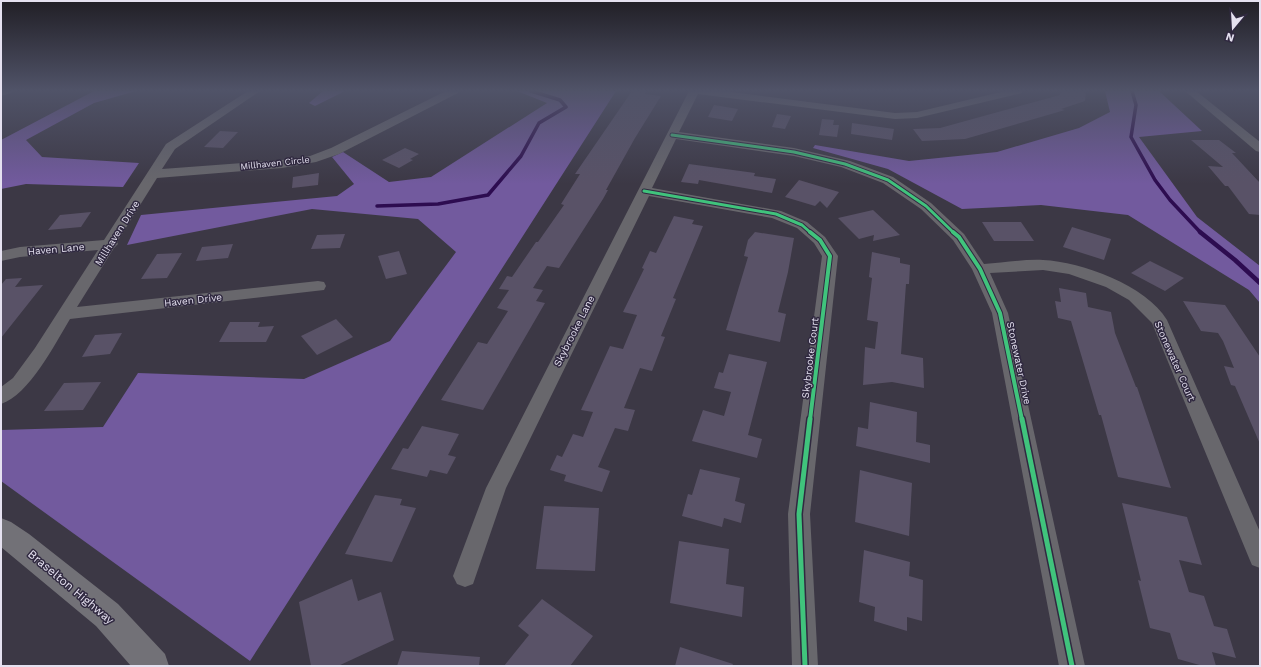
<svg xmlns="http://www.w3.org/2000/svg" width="1261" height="667" font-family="'Work Sans',sans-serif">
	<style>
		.forest { fill: #725a9e }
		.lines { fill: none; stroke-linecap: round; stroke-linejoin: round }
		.stream-far1 { stroke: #2d0c50; stroke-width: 3.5 }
		.stream { stroke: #2d0c50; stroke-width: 4.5 }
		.building { fill: #595267 }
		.street { fill: #68676c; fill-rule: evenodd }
		.secondary { fill: #727177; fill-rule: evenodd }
		.cycleway-far2-casing { stroke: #302940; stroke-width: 5 }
		.cycleway-far1-casing { stroke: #302940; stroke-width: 6 }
		.cycleway-casing { stroke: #302940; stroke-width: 8 }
		.cycleway-far2 { stroke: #40c37c; stroke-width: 3 }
		.cycleway-far1 { stroke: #40c37c; stroke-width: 4 }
		.cycleway { stroke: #40c37c; stroke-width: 5 }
		.labels { text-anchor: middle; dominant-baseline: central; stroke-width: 3; stroke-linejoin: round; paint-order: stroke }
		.far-street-label { font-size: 9px; fill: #e5e1f0; stroke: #302940 }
		.street-label { font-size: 10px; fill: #e5e1f0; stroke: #302940 }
		.near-street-label { font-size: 12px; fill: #e5e1f0; stroke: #302940 }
	</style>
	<rect width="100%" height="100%" fill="#3c3845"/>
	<g class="forest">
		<polygon points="94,91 136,91 94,103 26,140 42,157 139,163 123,187 26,184 1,189 1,140"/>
		<polygon points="323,91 345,91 315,106 309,103"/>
		<polygon points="517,91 616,91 250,661 1,481 1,430 103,427 138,373 304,379 390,341 456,252 418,219 312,209 127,245 141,215 337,196 354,184 332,157 343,152 389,182 431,177 547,103"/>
		<polygon points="1105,91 1159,91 1202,131 1139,137 1197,217 1260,266 1260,303 1249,290 1128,215 1041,205 962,209 888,169 813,148 815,145 909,161 997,152 1079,128 1110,112"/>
	</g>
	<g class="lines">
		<g class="stream-far1">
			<polyline points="1132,91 1136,105 1131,137 1155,180 1170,200 1201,233"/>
			<polyline points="377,206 438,204 488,195 521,156 539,123 566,107 560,100 531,91"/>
		</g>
		<polyline class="stream" points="1200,232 1235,260 1260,283"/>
	</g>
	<g class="building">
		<polygon points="632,91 647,91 645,94 661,96 635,138 606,190 608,190 603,199 559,268 547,266 533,288 543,290 536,301 545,303 483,410 441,400 478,342 487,344 508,311 497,308 509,290 499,289 507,276 512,277 536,242 538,242 564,205 561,204 580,174 575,174"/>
		<polygon points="1060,91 1086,91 1085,101 1061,109 1065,110 965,139 922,141 913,129 940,128 1060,95"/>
		<polygon points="714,105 738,109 732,121 708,117"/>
		<polygon points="777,114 791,116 785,129 772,127"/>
		<polygon points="822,119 834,120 833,125 839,125 837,137 819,135"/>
		<polygon points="852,123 894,129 892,140 851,134"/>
		<polygon points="220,131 238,132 223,148 204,147"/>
		<polygon points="1191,140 1219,140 1236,153 1232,153 1260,183 1260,215 1249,214 1228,186 1225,186 1208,166 1223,167"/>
		<polygon points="405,148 419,154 410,159 413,160 399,168 382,160"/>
		<polygon points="689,164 755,173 754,176 776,179 772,193 699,180 698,184 681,182"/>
		<polygon points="319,173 318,185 292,188 293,177"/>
		<polygon points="799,180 839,192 827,208 820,201 815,206 785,197"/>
		<polygon points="873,210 900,235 873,241 874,235 859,239 838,218"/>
		<polygon points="91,212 81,227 48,230 60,215"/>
		<polygon points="674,216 694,220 692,224 703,226 673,298 676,299 661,336 665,337 652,371 640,368 624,408 635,410 628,431 615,428 598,467 610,471 602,492 564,481 566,475 550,470 557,455 562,457 573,434 583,437 593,412 581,410 610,346 623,349 637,315 623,312 644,269 642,268 650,251 656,253"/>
		<polygon points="982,222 1021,222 1034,241 994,241"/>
		<polygon points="1072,227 1111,239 1104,260 1063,247"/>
		<polygon points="755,232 794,238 788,272 778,312 786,314 780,342 726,330 748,257 744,256 748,240"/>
		<polygon points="345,234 340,248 311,249 317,235"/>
		<polygon points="233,244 228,258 196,261 202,247"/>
		<polygon points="399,251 407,274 386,279 378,256"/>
		<polygon points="872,252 900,258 900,263 910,265 909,284 906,284 901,354 923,358 924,388 892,382 863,385 865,347 875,349 878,322 867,320 872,278 869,277"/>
		<polygon points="182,253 167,278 141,279 157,254"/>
		<polygon points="1150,261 1184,278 1165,291 1131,273"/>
		<polygon points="22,278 15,287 43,285 1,338 1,285 6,279"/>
		<polygon points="1059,288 1086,293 1088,307 1111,312 1115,333 1136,387 1137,387 1171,488 1118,477 1101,415 1099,415 1071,321 1058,318 1055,301 1061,302"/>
		<polygon points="1183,301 1225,305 1260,357 1260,444 1235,386 1231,385 1224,366 1234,368 1223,341 1218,333 1201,331"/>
		<polygon points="336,319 353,337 317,355 301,336"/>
		<polygon points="230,322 260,322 258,327 274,326 266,342 219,342"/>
		<polygon points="122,333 110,354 82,357 95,335"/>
		<polygon points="729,354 767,362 748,435 762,439 757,458 692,441 703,410 724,416 731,392 714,388 719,372 723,373"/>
		<polygon points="101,382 83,410 44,411 64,383"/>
		<polygon points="870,402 917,412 916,442 930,445 930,463 856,446 858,427 868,429"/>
		<polygon points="422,426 459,434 448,455 456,457 447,474 430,470 427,477 391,469 403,448 408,449"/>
		<polygon points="700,469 740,478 735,501 745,504 741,523 724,518 722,527 682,516 688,494 692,495"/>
		<polygon points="860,470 912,483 909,536 855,522"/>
		<polygon points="375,495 402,499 400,505 416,508 392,562 345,554"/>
		<polygon points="1122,503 1187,517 1202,565 1179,560 1189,592 1204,596 1214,626 1227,629 1236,658 1212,652 1216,666 1203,666 1178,659 1170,633 1150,628 1138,580 1141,581"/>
		<polygon points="544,506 599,508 595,571 536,569"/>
		<polygon points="679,541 729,549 726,584 744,587 742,617 670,603"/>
		<polygon points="864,550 910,562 909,576 923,580 922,621 907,617 907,631 874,621 875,607 859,602"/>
		<polygon points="352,579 358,601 381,592 394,640 338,666 311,666 299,602"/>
		<polygon points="542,599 593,636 570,666 504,666 529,635 518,626"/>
		<polygon points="680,647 733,664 732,666 675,666"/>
		<polygon points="402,651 480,657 479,666 397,666"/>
	</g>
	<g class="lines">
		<g class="street">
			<polygon points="1,91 12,91 11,93 1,96"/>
			<path d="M248,91h12l-85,58 -13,20 120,-9 28,-4 21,-8 115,-57h13l-1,2 -119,61 -23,8 -34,6 -125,10 -40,64 1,2 -4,4 -37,59 241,-26 6,1 2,4 -2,4 -254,29c-15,25 -41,76 -69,85v-17l12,-9 22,-30 63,-98 -78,7 -19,4v-10l19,-4 84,-7 62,-96z"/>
			<path d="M689,91h35l171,22 22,-1 88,-21h18l-1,2 -105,25 -22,1 -197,-25 -19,38 115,16 56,13 43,16 38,26 33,31 20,30c19,-1 40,-5 59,-4 39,2 103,25 124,60l93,212v36l-8,-3 -3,-7 -97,-235 -23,-23 -23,-13 -37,-13 -26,-4 -53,3 18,40 77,353h-26l-67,-353 -20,-44 -19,-29 -32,-31 -38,-26 -42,-16 -47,-11 -118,-17 -24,49 129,23 26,11 18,15 13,19 -28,258 8,152h-26l-4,-152 34,-258 -8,-13 -17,-15 -25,-10 -123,-22 -143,292 -33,96 -8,3 -8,-3 -4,-8 33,-88z"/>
			<polygon points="1185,91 1196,91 1260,142 1260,152 1256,151"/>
		</g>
		<polygon class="secondary" points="1,518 11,522 29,534 118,604 165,654 169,666 131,666 96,626 1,547"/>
		<g class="cycleway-far2-casing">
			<g id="cycleway-far2">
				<polyline points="672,135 794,152 845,164 888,180 926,206 954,233"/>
				<polyline points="644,191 776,214 802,225 811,233"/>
			</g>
		</g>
		<g class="cycleway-far1-casing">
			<g id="cycleway-far1">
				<polyline points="810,232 820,240 830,256 810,420"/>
				<polyline points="953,232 959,237 980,269 1000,313 1022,420"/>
			</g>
		</g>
		<g class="cycleway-casing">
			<g id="cycleway">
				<polyline points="1022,419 1072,666"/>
				<polyline points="805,666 799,514 810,419"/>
			</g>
		</g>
		<use href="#cycleway-far2" class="cycleway-far2"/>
		<use href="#cycleway-far1" class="cycleway-far1"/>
		<use href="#cycleway" class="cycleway"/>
	</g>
	<linearGradient id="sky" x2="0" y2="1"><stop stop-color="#211f26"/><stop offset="0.49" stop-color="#505368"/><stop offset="1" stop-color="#505368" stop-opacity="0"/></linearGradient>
	<rect width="1261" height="184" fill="url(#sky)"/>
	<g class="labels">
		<g class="far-street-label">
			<text transform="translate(275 163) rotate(-6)">Millhaven Circle</text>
		</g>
		<g class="street-label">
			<text transform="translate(117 233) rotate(-58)">Millhaven Drive</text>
			<text transform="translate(56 249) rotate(-5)">Haven Lane</text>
			<text transform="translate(193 300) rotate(-6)">Haven Drive</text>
			<text transform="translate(574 331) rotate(-63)">Skybrooke Lane</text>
			<text transform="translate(810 358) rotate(-83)">Skybrooke Court</text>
			<text transform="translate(1175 361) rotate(66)">Stonewater Court</text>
			<text transform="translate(1019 363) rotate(78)">Stonewater Drive</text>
		</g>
		<g class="near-street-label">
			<text transform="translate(71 587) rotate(40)">Braselton Highway</text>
		</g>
	</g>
	<rect width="1261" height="667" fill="none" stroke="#e5e1f0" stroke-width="4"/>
	<g transform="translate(1233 28) rotate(198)" stroke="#302940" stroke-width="3" paint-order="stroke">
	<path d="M0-3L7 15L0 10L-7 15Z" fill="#e5e1f0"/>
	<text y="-6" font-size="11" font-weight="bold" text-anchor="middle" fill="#e5e1f0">N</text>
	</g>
</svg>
